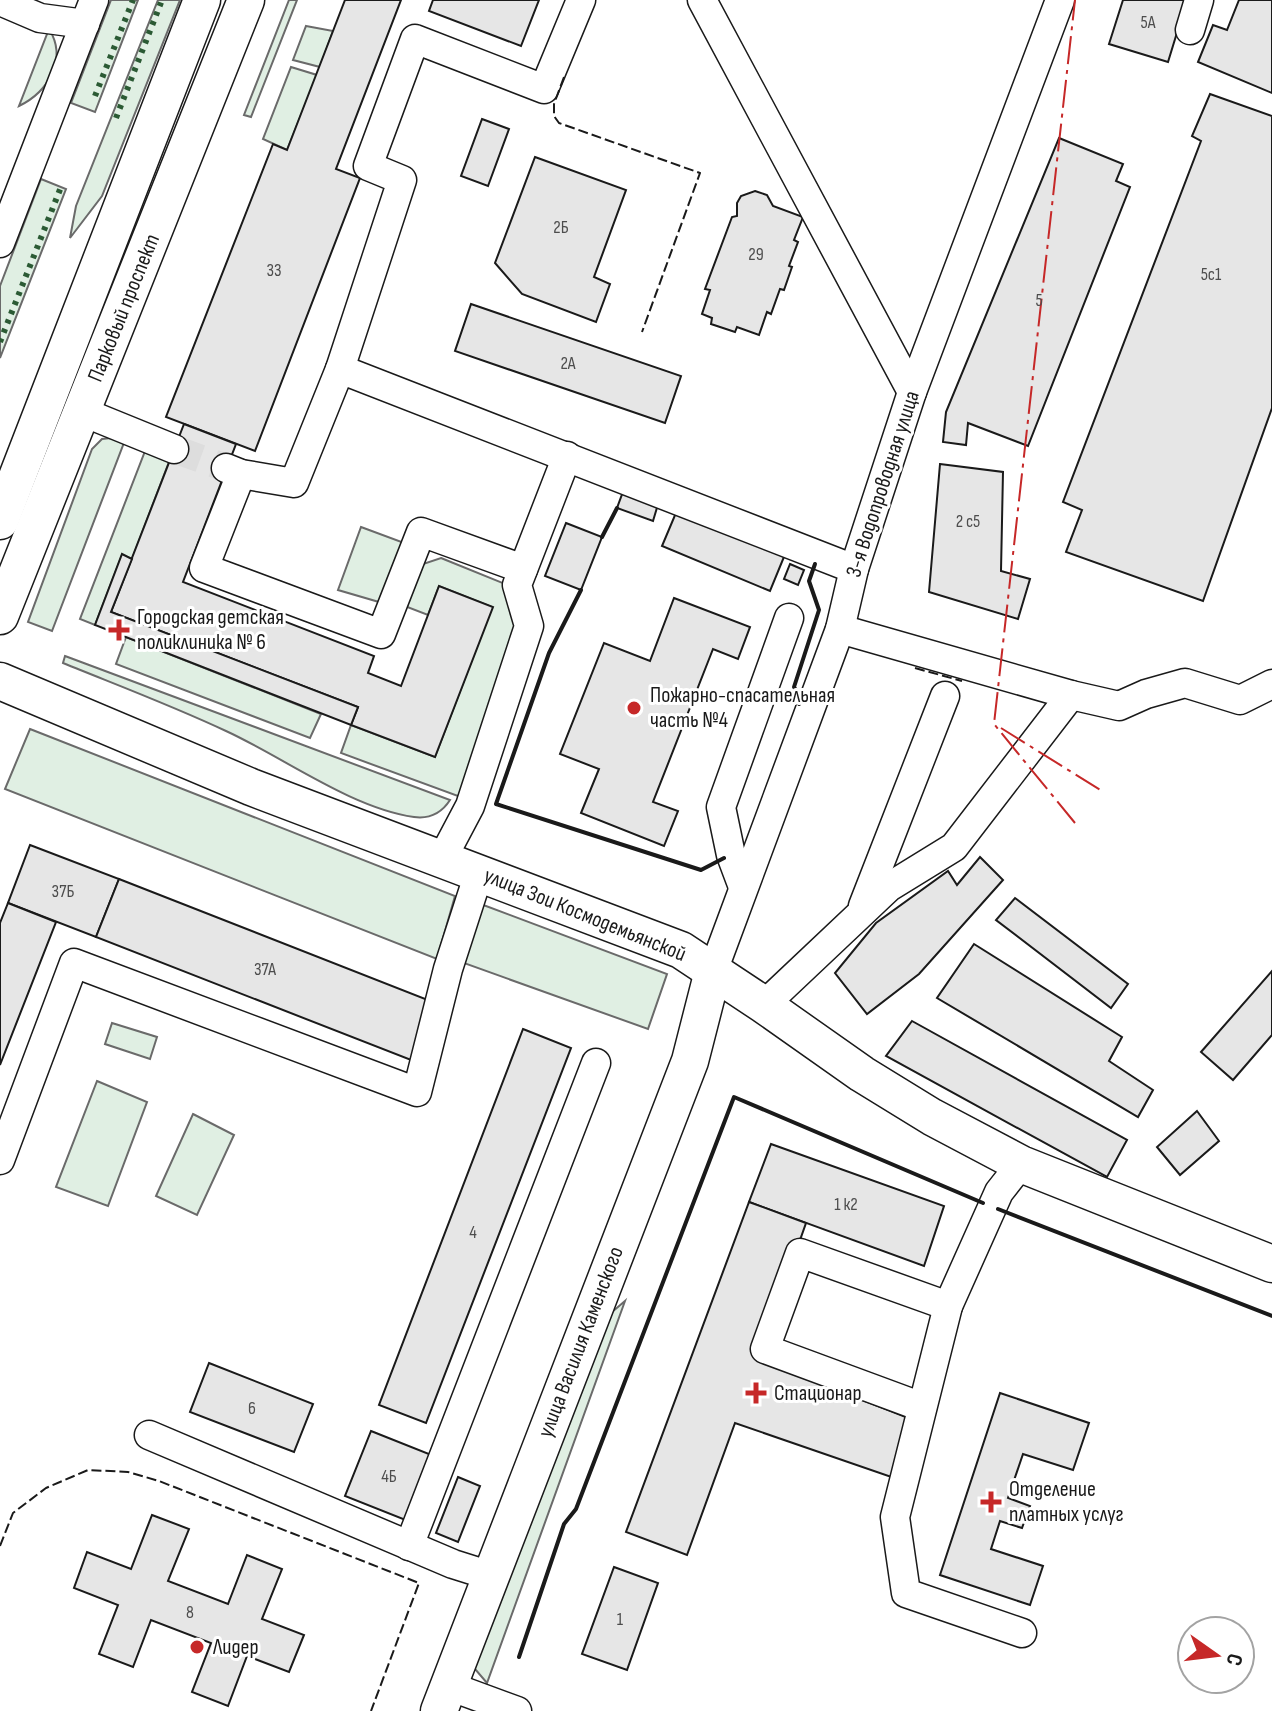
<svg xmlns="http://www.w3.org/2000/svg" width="1272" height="1711" font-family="'Sofia Sans Condensed',sans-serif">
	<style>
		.green { fill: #e0efe3; stroke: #6a6a6a; stroke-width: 2 }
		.building { fill: #e6e6e6; stroke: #1a1a1a; stroke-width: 2 }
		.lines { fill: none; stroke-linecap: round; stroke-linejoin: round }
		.minor-tunnel { stroke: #ddd; stroke-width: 28; stroke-dasharray: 28 14; stroke-linecap: butt }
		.minor-casing { stroke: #1a1a1a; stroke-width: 31 }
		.major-casing { stroke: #1a1a1a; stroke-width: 39 }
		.minor { stroke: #fff; stroke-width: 28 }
		.major { stroke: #fff; stroke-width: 36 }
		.hedge { stroke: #2b5a34; stroke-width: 6; stroke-dasharray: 4 6; stroke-linecap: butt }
		.fence { stroke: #1a1a1a; stroke-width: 2; stroke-dasharray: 10 4; stroke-linecap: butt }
		.wall { stroke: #1a1a1a; stroke-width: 4 }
		.power { stroke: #c62828; stroke-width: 2; stroke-dasharray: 28 6 4 6; stroke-linecap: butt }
		.poi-dot { fill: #c62828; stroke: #fff; stroke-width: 3 }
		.labels { text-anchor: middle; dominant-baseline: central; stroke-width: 6; stroke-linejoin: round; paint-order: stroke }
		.number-label { font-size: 18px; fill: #4d4d4d }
		.street-label { font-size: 22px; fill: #1a1a1a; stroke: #fff }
		.poi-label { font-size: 22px; fill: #1a1a1a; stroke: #fff; text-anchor: start }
	</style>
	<rect width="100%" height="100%" fill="#fff"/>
	<g class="green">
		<polygon points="111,0 138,0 95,112 71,103"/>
		<polygon points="158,0 180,0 102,196 70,238 76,206"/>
		<polygon points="289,0 297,0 251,117 244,115"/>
		<polygon points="306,26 333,31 320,67 293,60"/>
		<path d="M49,29c19,30 -1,63 -30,77z"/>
		<polygon points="291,67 317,75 287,150 263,139"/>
		<polygon points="41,179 66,189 0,358 0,286"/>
		<polygon points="111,438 125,440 52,631 28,622 92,449 102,439"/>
		<polygon points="147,446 172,454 132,559 122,555 95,625 80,619"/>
		<polygon points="361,527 407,544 379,602 338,590"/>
		<polygon points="441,558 515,588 526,628 466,799 341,753 351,725 435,757 492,607 439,586 428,615 402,605 420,565"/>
		<polygon points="126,637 321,714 310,738 116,664"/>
		<path d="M65,656l385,144c-9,14 -21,19 -36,17 -63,-9 -131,-60 -188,-86 -53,-25 -109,-46 -163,-68z"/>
		<polygon points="30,729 455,896 437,959 5,789"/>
		<polygon points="478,903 667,974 648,1029 461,962"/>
		<polygon points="112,1023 157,1037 150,1059 105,1044"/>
		<polygon points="97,1081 147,1102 108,1206 56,1187"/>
		<polygon points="193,1114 234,1135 197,1215 156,1196"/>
		<polygon points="625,1301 487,1683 475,1669 472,1660 612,1312"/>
	</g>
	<g class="building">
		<polygon points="345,0 401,0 336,169 360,178 255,451 166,417 273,144 287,150"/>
		<polygon points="433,0 539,0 521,46 429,11"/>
		<polygon points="1123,0 1187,0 1168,62 1109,44"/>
		<polygon points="1239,0 1272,0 1272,93 1198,62 1213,25 1227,30"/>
		<polygon points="1210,94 1272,116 1272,408 1203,601 1066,552 1082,510 1063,502 1201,141 1192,136"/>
		<polygon points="482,119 509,129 488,186 461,176"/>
		<polygon points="1059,138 1123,164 1116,181 1130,187 1028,446 968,423 966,445 943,442 946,412"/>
		<polygon points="535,157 626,190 594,277 610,284 596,322 522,294 495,263"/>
		<polygon points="755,191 767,195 773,206 803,217 794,240 798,242 789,266 792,267 784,290 780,289 771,314 767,312 759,335 737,327 735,332 711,324 712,318 702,314 710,290 705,289 732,217 737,216 737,203 741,196"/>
		<polygon points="471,304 681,376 665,423 455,351"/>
		<polygon points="184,424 236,444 183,582 374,656 368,673 401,686 439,586 493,607 435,757 351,725 358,707 111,612"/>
		<polygon points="940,464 1003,472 1001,571 1030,579 1018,619 929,592"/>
		<polygon points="624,489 659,501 653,521 617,508"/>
		<polygon points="678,508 786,552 770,591 662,546"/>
		<polygon points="566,523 602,537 581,590 545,576"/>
		<polygon points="122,554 132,559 111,612 358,707 351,725 95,625"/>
		<polygon points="790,564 804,570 798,585 784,579"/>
		<polygon points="674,598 750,627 738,659 713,649 653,802 678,811 664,846 581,813 599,769 560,754 604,643 650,661"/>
		<polygon points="30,845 119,879 96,937 8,903"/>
		<polygon points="980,857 1003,880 919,974 867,1014 835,973 876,923 948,871 957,885"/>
		<polygon points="119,879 433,1002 411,1060 96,937"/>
		<polygon points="1015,898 1128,984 1111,1008 996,920"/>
		<polygon points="8,903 56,922 0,1065 0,923"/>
		<polygon points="974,944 1122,1037 1109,1061 1153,1090 1138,1117 937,998"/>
		<polygon points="1272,971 1272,1035 1233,1080 1201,1052"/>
		<polygon points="912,1021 1127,1140 1107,1177 886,1056"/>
		<polygon points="523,1029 571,1048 426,1423 379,1405"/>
		<polygon points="1197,1111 1219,1141 1180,1175 1157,1147"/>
		<polygon points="771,1144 944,1206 924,1266 749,1202"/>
		<polygon points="749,1202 806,1223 758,1359 916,1421 900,1480 735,1423 687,1555 626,1532"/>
		<polygon points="209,1363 313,1404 294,1452 190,1412"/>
		<polygon points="1000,1393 1089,1423 1073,1470 1023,1454 1008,1498 1030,1506 1022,1528 1000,1521 991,1549 1043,1566 1030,1605 940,1575"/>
		<polygon points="371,1431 434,1456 408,1521 345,1496"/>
		<polygon points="458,1477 480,1486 458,1542 436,1533"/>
		<polygon points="152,1515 189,1529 168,1581 228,1604 247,1555 282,1569 262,1619 304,1635 289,1672 247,1656 228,1706 192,1692 211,1643 151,1620 133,1667 99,1654 118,1605 74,1588 87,1552 131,1569"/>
		<polygon points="614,1567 658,1583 627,1670 582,1654"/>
	</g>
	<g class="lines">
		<polyline class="minor-tunnel" points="174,449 226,468"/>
		<g class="minor-casing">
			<g id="minor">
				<polyline points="702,0 912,392"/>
				<polyline points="0,1 40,18 85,24"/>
				<polyline points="1190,30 1199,0"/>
				<polyline points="0,243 94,0"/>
				<polyline points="340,369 402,180 368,166 415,39 544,89 581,0"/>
				<polyline points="83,412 174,449"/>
				<polyline points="226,468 241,474 294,483 340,369 854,569"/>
				<polyline points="241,474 204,568 381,634 421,532 523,569"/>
				<polyline points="840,629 1071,695 1119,706 1146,694 1185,683 1240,700 1272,684"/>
				<polyline points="442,859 470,806 529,626 517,585 567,456"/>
				<polyline points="743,887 731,855 721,807 789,618"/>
				<polyline points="863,906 945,696"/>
				<polyline points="713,971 840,629 854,569 912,392 1060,0"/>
				<polyline points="764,1005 889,887 954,847 1071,695"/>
				<polyline points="0,1160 74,963 417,1092 448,969 479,873"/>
				<polyline points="1021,1164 999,1192 948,1306 895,1517 906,1593 1022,1633"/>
				<polyline points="922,1407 765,1349 800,1253 948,1306"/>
				<polyline points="149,1435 453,1564 491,1576"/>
				<polyline points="409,1546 596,1063"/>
				<polyline points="449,1686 517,1711"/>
			</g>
		</g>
		<g class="major-casing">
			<g id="major">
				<polyline points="0,521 202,0"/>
				<polyline points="0,616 246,0"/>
				<polyline points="0,681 251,787 681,950 764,1005 862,1074 932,1117 1021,1164 1272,1264"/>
				<polyline points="439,1711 690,1061 713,971"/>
			</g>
		</g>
		<use href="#minor" class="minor"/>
		<use href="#major" class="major"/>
		<g class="hedge">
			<polyline points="95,96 133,0"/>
			<polyline points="116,118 162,0"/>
			<polyline points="0,342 61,187"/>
		</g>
		<g class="fence">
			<polyline points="564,77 554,104 554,116 559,123 700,173 642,332"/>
			<polyline points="915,668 962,681"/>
			<polyline points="0,1546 13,1513 46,1488 88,1470 128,1472 159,1481 419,1583 371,1711"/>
		</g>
		<g class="wall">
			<polyline points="602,537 617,508"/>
			<polyline points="581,590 549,653 496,804 701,870 724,858"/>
			<polyline points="799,704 801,698 794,687 819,610 809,581 815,564"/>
			<polyline points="998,1209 1272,1316"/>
			<polyline points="519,1657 564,1524 576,1509 734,1097 983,1203"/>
		</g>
		<g class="power">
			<polyline points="1001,728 1102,791"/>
			<polyline points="1075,823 994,724 1075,0"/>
		</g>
	</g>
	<g class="poi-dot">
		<path d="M115 618h8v8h8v8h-8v8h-8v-8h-8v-8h8z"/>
		<circle cx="634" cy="708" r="8"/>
		<path d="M752 1381h8v8h8v8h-8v8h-8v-8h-8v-8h8z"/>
		<path d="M987 1490h8v8h8v8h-8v8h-8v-8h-8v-8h8z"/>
		<circle cx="197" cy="1647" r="8"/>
	</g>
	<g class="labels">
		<g class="number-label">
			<text x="1148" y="22">5А</text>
			<text x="561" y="227">2Б</text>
			<text x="756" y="254">29</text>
			<text x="274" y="270">33</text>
			<text x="1211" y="274">5с1</text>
			<text x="1039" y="300">5</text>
			<text x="568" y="363">2А</text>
			<text x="968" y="521">2 с5</text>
			<text x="63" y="891">37Б</text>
			<text x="265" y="969">37А</text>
			<text x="846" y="1204">1 к2</text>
			<text x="473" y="1232">4</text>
			<text x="252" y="1408">6</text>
			<text x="389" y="1476">4Б</text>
			<text x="190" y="1612">8</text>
			<text x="620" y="1619">1</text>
		</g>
		<g class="street-label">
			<text transform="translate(124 308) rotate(-68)">Парковый проспект</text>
			<text transform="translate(883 484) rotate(-72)">3-я Водопроводная улица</text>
			<text transform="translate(585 915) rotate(22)">улица Зои Космодемьянской</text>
			<text transform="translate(581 1342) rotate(-69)">улица Василия Каменского</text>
		</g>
		<g class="poi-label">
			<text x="137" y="617">Городская детская<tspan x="137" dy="25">поликлиника № 6</tspan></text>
			<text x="650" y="695">Пожарно-спасательная<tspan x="650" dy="25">часть №4</tspan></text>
			<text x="774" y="1393">Стационар</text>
			<text x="1009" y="1489">Отделение<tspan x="1009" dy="25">платных услуг</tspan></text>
			<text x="213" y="1647">Лидер</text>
		</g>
	</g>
	<g transform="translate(1216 1655) rotate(104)"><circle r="38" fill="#ffffff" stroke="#a3a3a3" stroke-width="2"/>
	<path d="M0-6L14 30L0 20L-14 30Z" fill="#c62828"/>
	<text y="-12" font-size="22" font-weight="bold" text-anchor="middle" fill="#1a1a1a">С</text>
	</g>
</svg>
